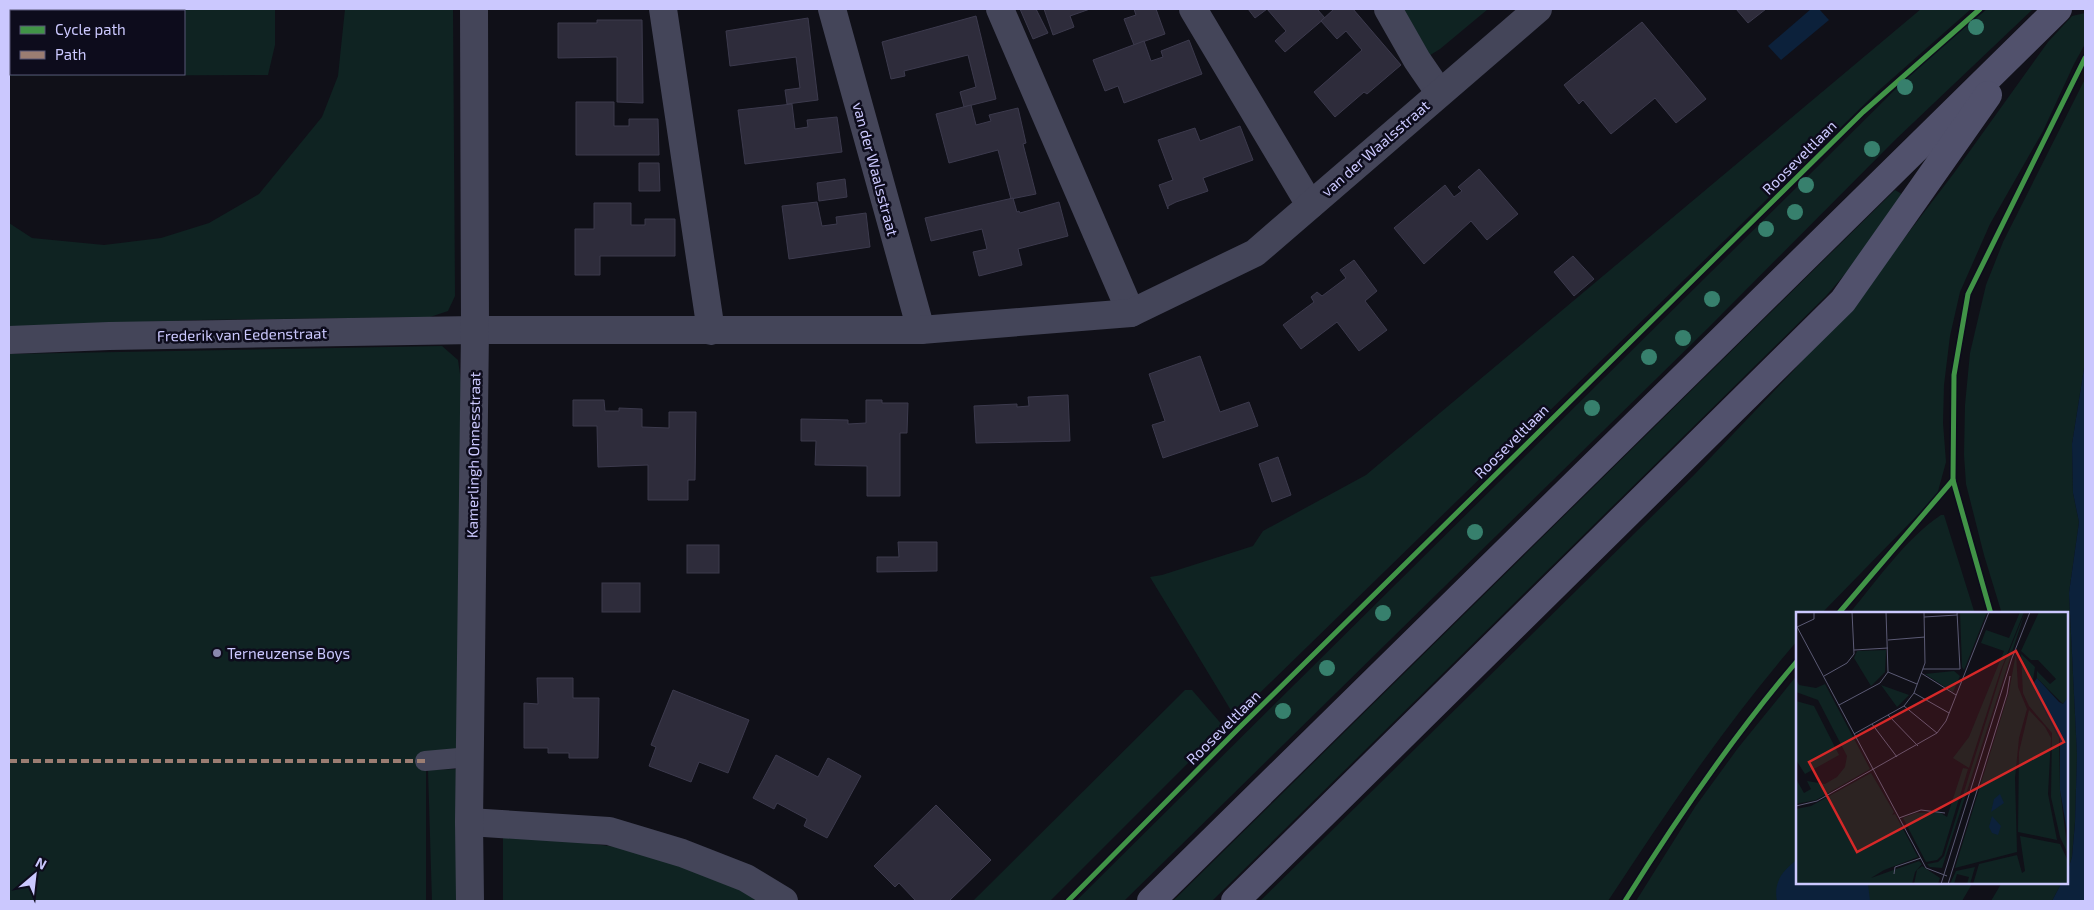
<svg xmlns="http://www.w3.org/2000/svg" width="2094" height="910" font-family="'Exo 2',sans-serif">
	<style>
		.green { fill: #0f2322; fill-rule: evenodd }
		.water { fill: #0c213b }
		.building { fill: #2e2c3b; stroke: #3c3a4d }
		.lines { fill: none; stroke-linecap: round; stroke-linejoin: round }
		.service { stroke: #444559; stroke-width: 20 }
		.minor { stroke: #444559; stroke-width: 28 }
		.secondary { stroke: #51516c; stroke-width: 28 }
		.quiet { stroke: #9b7d72; stroke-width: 4; stroke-dasharray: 8 4; stroke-linecap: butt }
		.cycleway-casing { stroke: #0d0c1c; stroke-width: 8 }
		.cycleway { stroke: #419447; stroke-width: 5 }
		.tree { fill: #37806d }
		.poi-dot { fill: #8a88ae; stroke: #0d0c1c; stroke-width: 2 }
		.labels { text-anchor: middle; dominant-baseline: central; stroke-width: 5; stroke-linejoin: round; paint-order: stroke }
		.street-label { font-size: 15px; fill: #cbc8fe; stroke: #0d0c1c }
		.poi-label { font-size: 15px; fill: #cbc8fe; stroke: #0d0c1c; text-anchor: start }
		.inset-road { fill: none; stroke: #5b5a74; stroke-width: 1 }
		.view { fill: #d62828; fill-opacity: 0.15; stroke: #d62828; stroke-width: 2.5 }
		.inset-edge { fill: none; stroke: #cbc8fe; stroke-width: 2.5 }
	</style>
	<rect width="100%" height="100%" fill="#101018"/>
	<g class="green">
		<path d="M9,9h266v36l-7,30 -259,1zM11,11h173v63h-173z"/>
		<polygon points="345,9 453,9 455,296 448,311 430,317 199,320 9,327 9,223 32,238 104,245 161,238 209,223 259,194 322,117 338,76"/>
		<polygon points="1397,9 1488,9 1440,49 1427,57"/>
		<polygon points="1921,9 1971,9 1877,92 1235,717 1150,577 1162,575 1253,546 1263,531 1366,475"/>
		<polygon points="1987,9 2033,9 1895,140 1708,328 1124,901 1076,901 1923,62"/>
		<path d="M2085,13v31l-11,20 -31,67 -53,93 -30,68 -10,44 -6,49 -1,38 3,39 -9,33 -116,119h-23v26c-71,82 -131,171 -190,261h-348l433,-425 101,-106 70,-79 90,-118 94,-131 24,-26z"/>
		<polygon points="2085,79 2085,362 2072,444 2073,493 2079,522 2069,593 2077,755 2075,822 2072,857 2068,870 2068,614 2002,614 1984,555 1966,484 1964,455 1965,405 1970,353 1986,285 2003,242"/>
		<polygon points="1895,190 1910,199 1826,296 1212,901 1173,901"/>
		<polygon points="442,346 458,360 461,381 462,750 426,754 426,901 9,901 9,354"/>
		<path d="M1941,515h3l31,99h-126c26,-31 58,-77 92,-99z"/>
		<polygon points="1798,674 1798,884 1972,884 1962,901 1636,901 1695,807 1738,748"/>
		<polygon points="1185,690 1192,690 1224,727 1050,901 973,901"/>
		<polygon points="459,769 461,901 432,901 428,770"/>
		<polygon points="537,837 625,848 722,880 765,901 503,901 503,838"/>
		<polygon points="2001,884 2061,884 2052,901 1991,901"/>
	</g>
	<g class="water">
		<polygon points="1811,9 1819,9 1829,20 1781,60 1768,46"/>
		<polygon points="2085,362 2085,901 2052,901 2061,884 2068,884 2068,870 2072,857 2075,823 2077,755 2069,593 2079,522 2073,493 2072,444"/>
		<path d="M1798,859v25h70l2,17h-93c-4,-19 6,-31 21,-42z"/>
	</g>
	<g class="building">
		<polygon points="1020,9 1036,9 1048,33 1033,39"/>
		<polygon points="1044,9 1090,9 1070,16 1074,27 1053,35"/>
		<polygon points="1134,9 1156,9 1165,34 1134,45 1124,19 1136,15"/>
		<polygon points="1248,9 1267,9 1255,18"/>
		<polygon points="1267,9 1317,9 1325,18 1285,52 1275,41 1286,31"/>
		<polygon points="1334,9 1353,9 1401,65 1367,94 1364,92 1335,117 1314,92 1362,50 1346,31 1337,39 1321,21"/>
		<polygon points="1736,9 1766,9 1748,23"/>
		<polygon points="976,16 996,99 964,107 960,92 976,87 968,55 904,71 905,76 891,79 882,42"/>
		<polygon points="808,18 818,100 787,104 785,90 800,88 796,57 730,66 726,31"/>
		<polygon points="597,20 642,20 643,103 617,102 617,57 558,58 558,23 597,23"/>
		<polygon points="1642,22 1706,99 1676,123 1655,98 1611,134 1583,100 1579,104 1564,85"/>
		<polygon points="1189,40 1202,74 1124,103 1118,86 1105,91 1093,60 1144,41 1151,61 1163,57 1161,51"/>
		<polygon points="576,102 614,102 614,126 629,126 629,119 658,119 659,155 576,155"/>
		<polygon points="792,104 795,129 808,127 807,120 837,117 842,152 745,164 738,110"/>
		<polygon points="971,105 976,125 991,121 989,115 1018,108 1026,143 1023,144 1036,194 1011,199 998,150 949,163 936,114"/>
		<polygon points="1240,126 1253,160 1203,178 1208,191 1176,202 1168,206 1168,209 1159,185 1173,180 1158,140 1195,128 1200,141"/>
		<polygon points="639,163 659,163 660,191 639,191"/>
		<polygon points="1479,169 1518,214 1487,240 1471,221 1424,264 1394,228 1445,185 1454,197 1462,191 1458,187"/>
		<polygon points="845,179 847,197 819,201 817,183"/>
		<polygon points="1013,198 1017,212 1019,211 1020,213 1059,202 1068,236 1018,249 1022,265 979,276 973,252 987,249 982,229 931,241 925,218"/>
		<polygon points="817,202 822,226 837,224 836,217 866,213 870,247 789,259 782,206"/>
		<polygon points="594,203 631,203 631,225 645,225 645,219 675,219 675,256 600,256 600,275 575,275 575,229 594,229"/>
		<polygon points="1573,256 1594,279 1574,296 1554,272"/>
		<polygon points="1354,260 1377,291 1365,301 1387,330 1359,351 1337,322 1301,349 1283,325 1314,302 1311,297 1317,292 1322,296 1346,278 1340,270"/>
		<polygon points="1200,356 1220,412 1249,402 1258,426 1163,458 1152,425 1165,421 1149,374"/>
		<polygon points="1068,395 1070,441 976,443 974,406 1017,404 1017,407 1029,406 1028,397"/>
		<polygon points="573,400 604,400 605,411 619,411 619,408 642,409 642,427 669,428 669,412 696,412 695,480 688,480 688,500 648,500 648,465 598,467 597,426 573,426"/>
		<polygon points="866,400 882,400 882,403 908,403 907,433 900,433 900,496 867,496 867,466 815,465 816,441 801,441 801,419 848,420 848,424 866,423"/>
		<polygon points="1278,457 1291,495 1272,502 1259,464"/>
		<polygon points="898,542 937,542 937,571 877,572 877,557 899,557"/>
		<rect x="687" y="545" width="32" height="28"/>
		<rect x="602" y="583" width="38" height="29"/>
		<polygon points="537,678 573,678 573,698 599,698 598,758 569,758 569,753 548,753 548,748 524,748 524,703 538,704"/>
		<polygon points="673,690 749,720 728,773 699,762 691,782 649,766 656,747 651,745"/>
		<polygon points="776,755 818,777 828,758 861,776 827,838 804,826 807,819 777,803 774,809 753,798"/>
		<polygon points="936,805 991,860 949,901 916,901 899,883 895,887 874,866"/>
	</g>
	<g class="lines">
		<polyline class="service" points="425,761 470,757"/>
		<g class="minor">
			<polyline points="663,9 711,331"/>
			<polyline points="832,9 921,330"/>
			<polyline points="1000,9 1131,313"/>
			<polyline points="1193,9 1310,205"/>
			<polyline points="1388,9 1417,60 1439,92"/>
			<polyline points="9,340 109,336 475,330 921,330 1131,313 1255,253 1538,9"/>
			<polyline points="469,822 609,831 682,853 746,878 784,901"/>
			<polyline points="470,901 469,822 475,330 474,9"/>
		</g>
		<g class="secondary">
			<polyline points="1151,901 2058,9"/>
			<polyline points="1235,901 1843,301 1988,95"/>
		</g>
		<polyline class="quiet" points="9,761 425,761"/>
		<g class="cycleway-casing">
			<g id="cycleway">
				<polyline points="1838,614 1953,480"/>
				<polyline points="1991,614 1953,480 1954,375 1968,294 2085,58"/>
				<polyline points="1068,901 1239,728 1863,112 1980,9"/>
				<path d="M1625,901c52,-83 109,-166 173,-241"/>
			</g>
		</g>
		<use href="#cycleway" class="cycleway"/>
	</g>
	<g class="tree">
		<circle cx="1976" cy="27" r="8"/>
		<circle cx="1905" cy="87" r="8"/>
		<circle cx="1872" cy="149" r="8"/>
		<circle cx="1806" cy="185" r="8"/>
		<circle cx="1795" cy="212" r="8"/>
		<circle cx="1766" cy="229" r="8"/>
		<circle cx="1712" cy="299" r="8"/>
		<circle cx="1683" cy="338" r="8"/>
		<circle cx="1649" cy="357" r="8"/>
		<circle cx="1592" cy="408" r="8"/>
		<circle cx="1475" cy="532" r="8"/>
		<circle cx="1383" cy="613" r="8"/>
		<circle cx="1327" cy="668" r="8"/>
		<circle cx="1283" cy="711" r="8"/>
	</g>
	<circle class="poi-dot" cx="217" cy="653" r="5"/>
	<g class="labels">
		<g class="street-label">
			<text transform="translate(1375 148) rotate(-41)">van der Waalsstraat</text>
			<text transform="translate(1799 157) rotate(-45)">Rooseveltlaan</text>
			<text transform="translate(876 169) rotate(75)">van der Waalsstraat</text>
			<text transform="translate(242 334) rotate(-1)">Frederik van Eedenstraat</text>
			<text transform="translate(1511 441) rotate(-45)">Rooseveltlaan</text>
			<text transform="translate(473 455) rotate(-89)">Kamerlingh Onnesstraat</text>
			<text transform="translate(1223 727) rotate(-45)">Rooseveltlaan</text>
		</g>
		<g class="poi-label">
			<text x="227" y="653">Terneuzense Boys</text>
		</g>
	</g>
	<g transform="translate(1796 612)">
		<rect width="272" height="272" fill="#101018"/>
		<path d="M164,0h27l-23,58 -2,-3zM224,0h4l-24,60 -31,96 -16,-10 16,-21 35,-86 -23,-8 5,-13 23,8zM229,0l-83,256 -12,-1 -3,-3 11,-2 6,-6 59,-189zM243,0h29l1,85 -6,7 -26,-26v-7l13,13 6,-5 -18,-19h-7l-10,-9zM90,38l-1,22 -14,14 -17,-28 3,-7zM220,41l2,34 9,22 -8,29 -4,40 2,74 -62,16 54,-176zM225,42l14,13 -2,13 7,21 19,37 1,52 8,64 -8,-17 -9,-40 1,-64 -23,-27 -6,-13zM158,59l6,5 -7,16 -28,-18zM0,67l3,6 17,3 9,-4 45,85 -54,31 -20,4v-25l8,14 7,-4 -4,-8 18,3 12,-7 8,-10 2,-11 -29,-56 -22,-8zM85,73l28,10 -12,12zM0,89l18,5 25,49 -34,19 -9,-14zM233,98l16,17 6,11 -3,56 9,46 -39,-8 1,-80zM167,156l5,1 -26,86 -5,5 -11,2 -23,-44 13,-5 23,-1 8,5zM75,161l23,39 -2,3 3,-1 23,43 -34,13 -13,8 48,-17 3,3 -7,8 -3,12h-116v-75l15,-3zM224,224l40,8 8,17v23h-95l6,-20 38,-9 5,18 3,-2zM126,254l18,12 -2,6h-24l3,-14zM179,255l-5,17h-3l2,-7 -12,-3 -3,10h-4l6,-13z" fill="#0f2322"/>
		<path d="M241,66l22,24 4,2 5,-7v140l-8,-47v-51l-22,-42 -5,-13zM204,182l4,9 -13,9 3,-13zM196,204l9,10 -3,9 -6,-2 -3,-6z" fill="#0c213b"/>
		<path class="inset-road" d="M161,0l3,57M128,5l33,-2M0,13l130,243 21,8M1,15l17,-8v-7M92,28l37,-3M58,38l34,-2M127,57h37M92,60l29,12M125,61l35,22M28,64l23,-13 7,-9 -2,-42M118,81l35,20M43,93l41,-22 8,-11 -2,-60M108,94l33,27M92,103l30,31M76,112l25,33M58,122l50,-28 10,-13 11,-30 -1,-51M0,194l21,-5 120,-68 9,-12 43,-109M103,206l22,-8 24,3M98,262l1,-7 26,-9M145,272l71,-226 18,-46M152,272l59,-190 3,-18"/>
		<path class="view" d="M220,39l48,91 -207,110 -48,-90z"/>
		<rect width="272" height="272" class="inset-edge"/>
	</g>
	<rect width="2094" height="910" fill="none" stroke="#cbc8fe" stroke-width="20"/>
	<rect x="10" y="10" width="175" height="65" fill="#0d0c1c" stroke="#595776"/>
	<rect x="20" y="26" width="25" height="8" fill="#419447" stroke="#595776"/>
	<text x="55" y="35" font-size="15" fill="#cbc8fe">Cycle path</text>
	<rect x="20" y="51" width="25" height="8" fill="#9b7d72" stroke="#595776"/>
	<text x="55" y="60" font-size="15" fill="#cbc8fe">Path</text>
	<g transform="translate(35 875) rotate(28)" stroke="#0d0c1c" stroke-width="4" paint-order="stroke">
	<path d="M0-4L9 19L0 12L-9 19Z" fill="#cbc8fe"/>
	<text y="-8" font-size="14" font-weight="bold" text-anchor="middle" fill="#cbc8fe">N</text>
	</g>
</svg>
